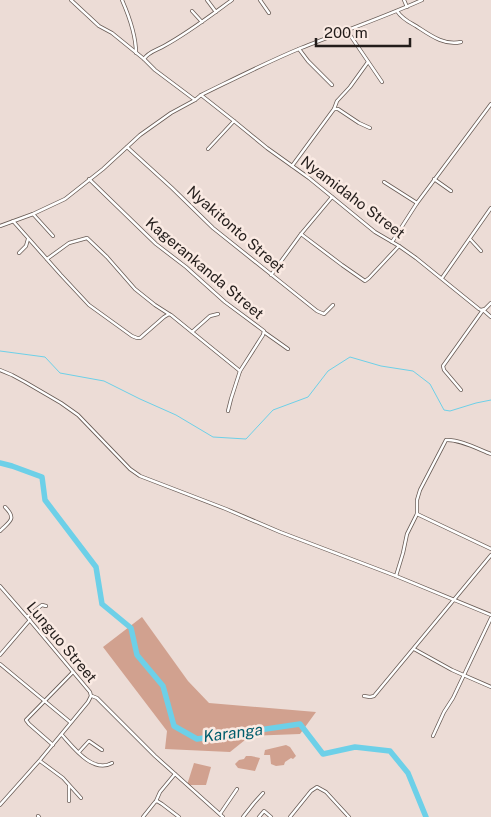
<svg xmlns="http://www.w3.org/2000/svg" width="491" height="817" font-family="'Public Sans',sans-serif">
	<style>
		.green { fill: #d1a18f }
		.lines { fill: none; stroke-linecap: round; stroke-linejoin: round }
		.stream { stroke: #6dd0e8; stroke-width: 1 }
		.river { stroke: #6dd0e8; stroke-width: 5.5 }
		.street-casing { stroke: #685b55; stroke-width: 4 }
		.street { stroke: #fff; stroke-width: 2.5 }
		.labels { text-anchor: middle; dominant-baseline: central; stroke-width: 5; stroke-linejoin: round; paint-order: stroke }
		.street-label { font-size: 15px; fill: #231d1b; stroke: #faeae3 }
		.water-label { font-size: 16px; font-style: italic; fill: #005c6c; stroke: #faeae3 }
	</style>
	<rect width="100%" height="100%" fill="#ecdcd6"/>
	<g class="green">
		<polygon points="142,617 188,681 209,703 316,712 300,734 250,736 230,752 165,749 167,731 103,647"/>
		<polygon points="286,745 290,747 296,756 293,759 291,758 285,762 284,765 276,766 271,764 270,755 264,755 265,750"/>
		<polygon points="246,756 251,756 260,758 255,771 238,768 235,764 239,760 244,759"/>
		<polygon points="194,763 211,767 206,785 187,785"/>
	</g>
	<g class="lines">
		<polyline class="stream" points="0,351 45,357 60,373 104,381 140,399 176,415 213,437 246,439 273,410 308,397 328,371 350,357 381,366 413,371 430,384 444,410 450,411 476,403 491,400"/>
		<polyline class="river" points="0,463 12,466 42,477 45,500 96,567 102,604 131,628 137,655 163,686 174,726 197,739 300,724 323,754 355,747 390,751 408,773 426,817"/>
		<g class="street-casing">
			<g id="street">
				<polyline points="71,0 99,26 112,33 144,59"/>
				<path d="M122,0c7,16 14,36 14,53"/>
				<polyline points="207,0 216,12"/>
				<polyline points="260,0 269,13"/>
				<polyline points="404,0 407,7"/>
				<polyline points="192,11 202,22"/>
				<path d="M397,11c5,8 12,11 19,15 14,9 28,20 45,16"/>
				<polyline points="348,32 382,82"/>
				<polyline points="299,49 308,61 332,85"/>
				<polyline points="201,95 234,121 267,148 309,178 375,232 399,246 416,258 479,309 481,310 485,309 491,303"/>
				<path d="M195,100l-40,-30 -11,-11c4,-7 13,-9 20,-13 24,-13 46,-30 68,-46"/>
				<polyline points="334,109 337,101 350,87 368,62"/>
				<polyline points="127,147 172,188 213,228 317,311 324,314 333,305"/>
				<polyline points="208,149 234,121"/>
				<polyline points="292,166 334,109 338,109 359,123 370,128"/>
				<polyline points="89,179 156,244 186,267 225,302 264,331 263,335 240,371 231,399 228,411"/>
				<polyline points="434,179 451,191"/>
				<polyline points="384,182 417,203"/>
				<polyline points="33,214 53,236"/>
				<polyline points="13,221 61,275 89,305 132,336 137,338 140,338 164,317 169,314 171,315 240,371"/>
				<path d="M0,226l33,-12 32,-15 38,-30 37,-34 31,-22 24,-13 6,-5c33,-16 66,-33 100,-47 40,-16 81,-30 121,-48"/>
				<polyline points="301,234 342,265 365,281 369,278 399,246"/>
				<polyline points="470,239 481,251"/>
				<polyline points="392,242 417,203 491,104"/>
				<polyline points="19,253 26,246 28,239"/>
				<polyline points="47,259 69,243 87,238 107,257 135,289 155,305 169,314"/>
				<polyline points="271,275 301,234 332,197"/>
				<polyline points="442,278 491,208"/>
				<polyline points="192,332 210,316 218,314"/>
				<polyline points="264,332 288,349"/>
				<polyline points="0,370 12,375 25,382 61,403 78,415 130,469 140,476 226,509 280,532 396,576 491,615"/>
				<polyline points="461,390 444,370 443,366 483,310 491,317"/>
				<polyline points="417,514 491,549"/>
				<path d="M0,531c10,-10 17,-12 5,-24"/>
				<path d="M396,576l7,-23 4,-19 10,-20v-14l3,-10 26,-50c13,-1 32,9 45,14"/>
				<polyline points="0,586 27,617 90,692 91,696 88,702 40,760 0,805"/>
				<polyline points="28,616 42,605 46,606"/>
				<polyline points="414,649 452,670 491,687"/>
				<polyline points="0,655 30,620"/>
				<polyline points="0,664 70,722"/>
				<polyline points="92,696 97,698 155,756 223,817"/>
				<polyline points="364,696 370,697 374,696 491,555"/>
				<path d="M62,735c11,12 31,39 50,28"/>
				<polyline points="433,736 444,712 453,698 491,618"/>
				<polyline points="53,745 29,724 26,720 73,672"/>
				<polyline points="79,752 89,741 102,750"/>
				<polyline points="40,761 63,778 81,798"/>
				<polyline points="69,801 69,786"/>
				<polyline points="156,801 160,792 175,774"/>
				<polyline points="220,814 237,789"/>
				<polyline points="38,816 39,817"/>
				<polyline points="143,817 155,802 157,801 162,804 179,817"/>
				<polyline points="243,817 254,803 263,793"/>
				<polyline points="259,817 264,811 271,817"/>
				<polyline points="290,817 311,791 317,787 326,792 349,817"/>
			</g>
		</g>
		<use href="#street" class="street"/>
	</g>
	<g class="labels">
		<g class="street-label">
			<text transform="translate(353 197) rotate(37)">Nyamidaho Street</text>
			<text transform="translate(236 229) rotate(41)">Nyakitonto Street</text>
			<text transform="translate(205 268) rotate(40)">Kagerankanda Street</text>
			<text transform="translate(62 642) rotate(50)">Lunguo Street</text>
		</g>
		<g class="water-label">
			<text transform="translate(233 733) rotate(-7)">Karanga</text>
		</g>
	</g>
	<path d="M316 38v8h94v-8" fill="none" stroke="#231d1b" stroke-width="2.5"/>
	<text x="324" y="38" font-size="15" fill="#231d1b" stroke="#faeae3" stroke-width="4" paint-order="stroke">200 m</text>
</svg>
